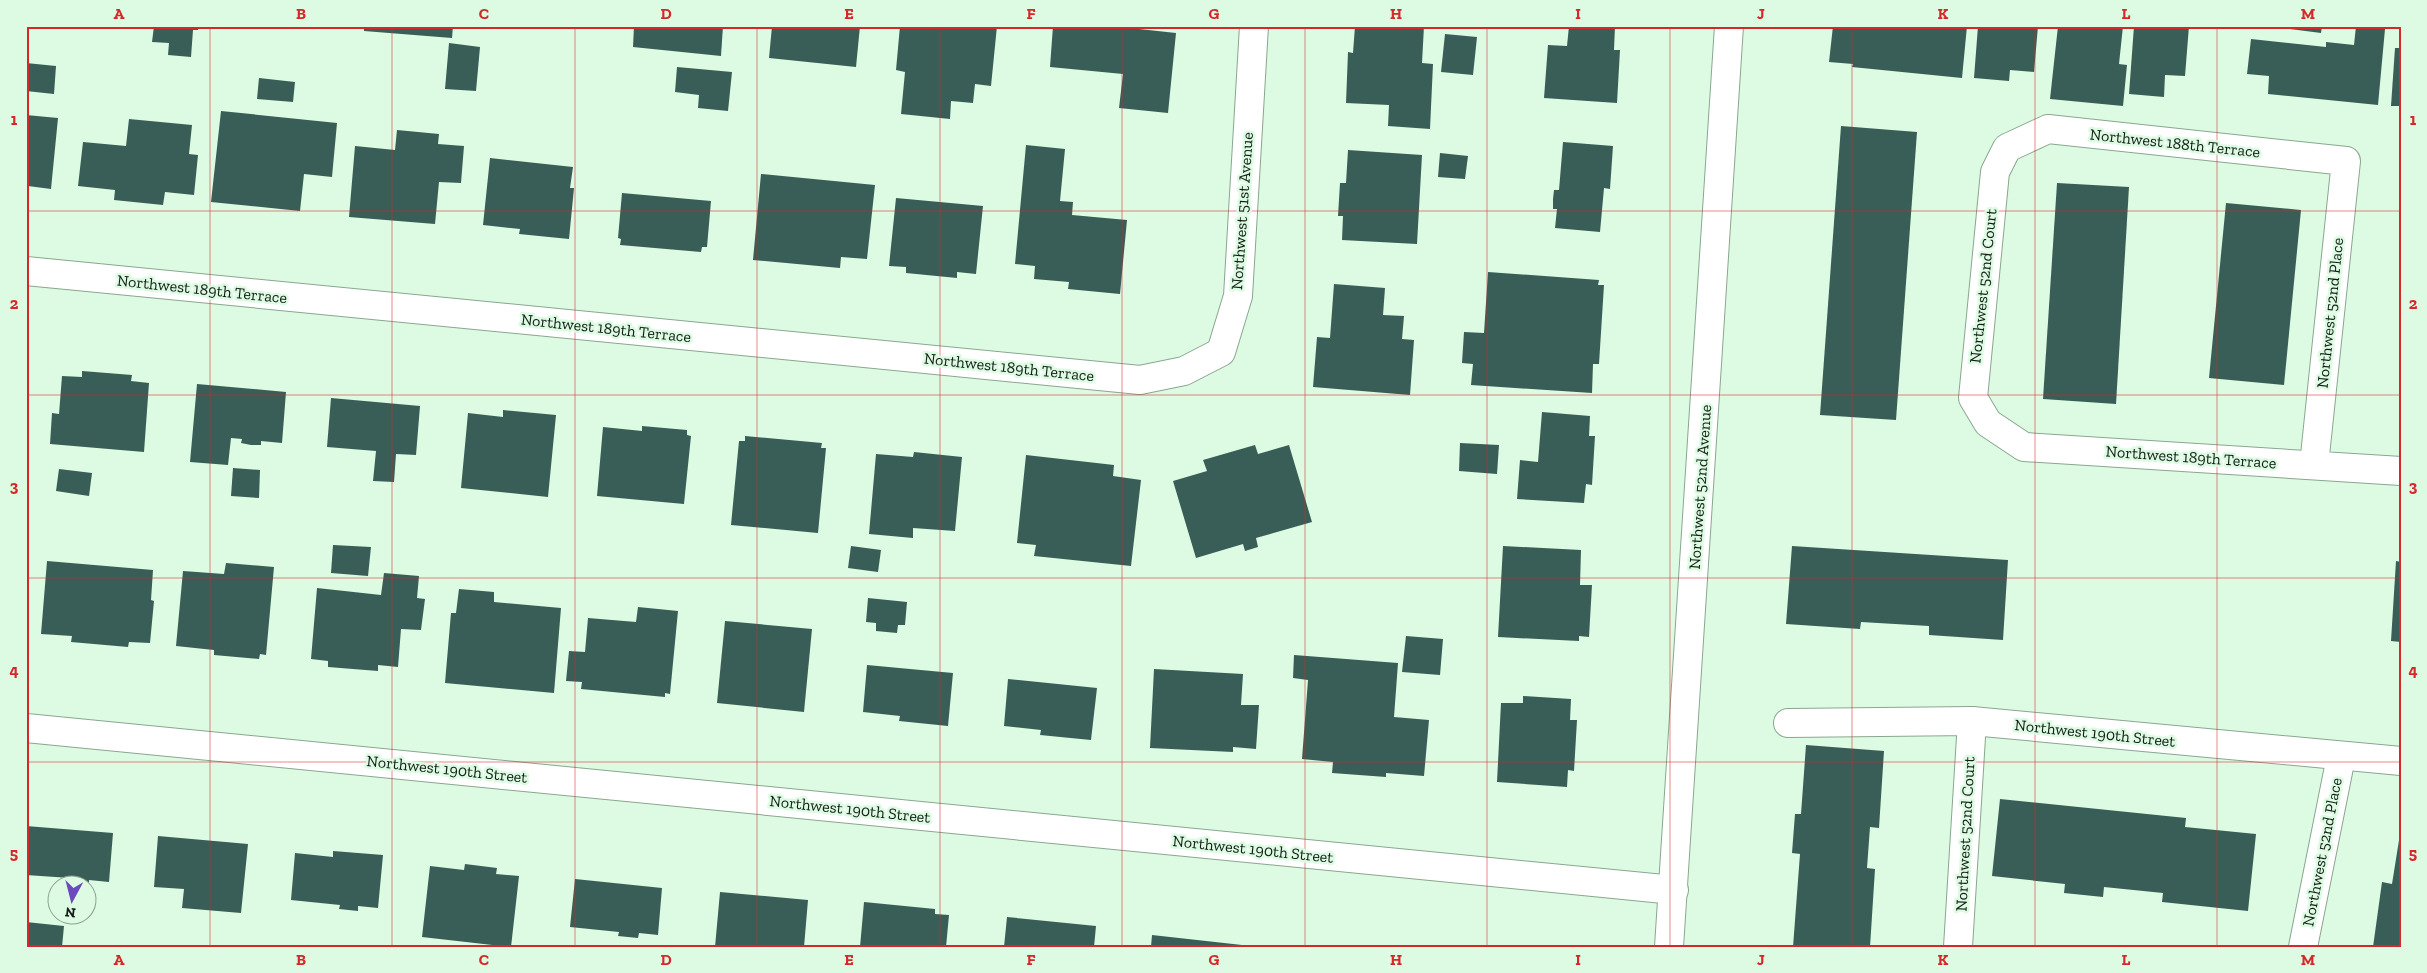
<svg xmlns="http://www.w3.org/2000/svg" width="2427" height="973" font-family="'Zilla Slab',serif">
	<style>
		.building { fill: #395e57 }
		.lines { fill: none; stroke-linecap: round; stroke-linejoin: round }
		.minor-casing { stroke: #8aa690; stroke-width: 30 }
		.minor { stroke: #fff; stroke-width: 28 }
		.grid { fill: none; stroke: #d62828; stroke-width: 1; stroke-opacity: 0.55 }
		.labels { text-anchor: middle; dominant-baseline: central; stroke-width: 5; stroke-linejoin: round; paint-order: stroke }
		.street-label { font-size: 16px; fill: #121d15; stroke: #ddfbe3 }
		.neatline { fill: none; stroke: #d62828; stroke-width: 2 }
		.grid-label { font-size: 16px; text-anchor: middle; font-weight: bold; fill: #d62828 }
	</style>
	<rect width="100%" height="100%" fill="#ddfbe3"/>
	<g class="building">
		<polygon points="154,26 198,26 198,30 193,30 191,57 168,55 169,43 152,42"/>
		<polygon points="364,26 453,26 452,38 364,31"/>
		<polygon points="634,26 723,26 721,56 633,47"/>
		<polygon points="772,26 860,26 856,67 769,58"/>
		<polygon points="900,26 997,26 991,86 975,84 973,103 951,101 950,119 901,114 905,72 896,70"/>
		<polygon points="1053,26 1139,26 1139,29 1176,33 1168,113 1119,108 1123,74 1050,67"/>
		<polygon points="1355,26 1424,26 1422,63 1433,64 1430,129 1388,126 1389,105 1346,103 1348,52 1353,53"/>
		<polygon points="1569,26 1615,26 1614,50 1620,50 1617,103 1544,98 1548,45 1567,46"/>
		<polygon points="1833,26 1967,26 1962,78 1852,67 1853,64 1829,62"/>
		<polygon points="1978,26 2038,26 2034,72 2010,70 2009,81 1974,78"/>
		<polygon points="2058,26 2123,26 2119,64 2127,65 2123,106 2050,99"/>
		<polygon points="2134,26 2189,26 2185,76 2165,75 2164,97 2129,94"/>
		<polygon points="2268,26 2322,26 2321,33"/>
		<polygon points="2356,26 2385,29 2378,105 2268,94 2269,76 2247,74 2251,39 2326,47 2326,42 2354,45"/>
		<polygon points="1445,34 1477,37 1473,75 1441,72"/>
		<polygon points="449,43 480,47 476,91 445,89"/>
		<polygon points="2395,48 2401,48 2401,106 2391,106"/>
		<polygon points="26,63 56,66 54,94 26,91"/>
		<polygon points="677,67 732,72 728,111 698,108 699,95 675,92"/>
		<polygon points="259,78 295,82 293,102 257,99"/>
		<polygon points="221,111 337,123 332,177 304,174 300,211 211,202"/>
		<polygon points="26,115 58,118 51,189 28,186 28,183 26,182"/>
		<polygon points="129,119 192,125 189,154 198,155 194,195 165,192 163,205 114,200 115,190 78,186 83,142 126,146"/>
		<polygon points="1841,126 1917,132 1896,420 1820,415"/>
		<polygon points="397,130 439,134 438,144 464,146 461,183 439,182 435,224 349,217 355,146 395,150"/>
		<polygon points="1563,142 1613,146 1610,189 1604,188 1600,232 1555,228 1557,209 1553,209 1553,199 1554,190 1559,190"/>
		<polygon points="1026,145 1065,149 1060,201 1073,202 1072,215 1127,220 1120,294 1068,289 1069,282 1034,279 1035,266 1015,264"/>
		<polygon points="1348,150 1422,155 1417,244 1342,240 1343,216 1338,216 1340,183 1346,183"/>
		<polygon points="1440,153 1468,156 1465,179 1438,177"/>
		<polygon points="490,158 573,167 570,188 574,188 569,239 519,234 520,229 483,225"/>
		<polygon points="761,174 875,185 867,259 841,257 840,268 753,260"/>
		<polygon points="2057,183 2129,187 2116,404 2043,399"/>
		<polygon points="622,193 711,201 707,247 702,247 701,252 620,245 621,239 618,238"/>
		<polygon points="896,198 983,206 976,274 957,272 957,278 906,273 906,267 889,266"/>
		<polygon points="2226,203 2301,210 2284,385 2209,378"/>
		<polygon points="1488,272 1599,280 1598,285 1604,285 1599,364 1593,364 1592,393 1471,385 1473,364 1462,363 1464,332 1484,333"/>
		<polygon points="1334,284 1385,288 1383,315 1404,316 1402,339 1414,340 1410,395 1313,387 1317,337 1330,338"/>
		<polygon points="82,371 132,375 131,381 149,383 144,452 50,444 52,413 59,414 62,376 82,377"/>
		<polygon points="197,384 286,392 282,443 261,441 261,445 251,445 241,443 242,439 231,438 228,465 190,462"/>
		<polygon points="331,398 420,406 416,455 396,454 394,482 373,481 376,451 327,447"/>
		<polygon points="503,410 556,415 548,497 461,488 468,413 503,417"/>
		<polygon points="1542,412 1590,416 1589,436 1595,436 1592,485 1586,484 1584,503 1517,499 1520,460 1538,462"/>
		<polygon points="642,426 687,430 687,435 691,436 684,504 597,496 603,427 642,431"/>
		<polygon points="745,436 822,443 821,448 826,448 818,533 731,525 739,441 745,441"/>
		<polygon points="1460,443 1499,445 1497,474 1459,471"/>
		<polygon points="1255,445 1258,454 1289,445 1312,522 1256,538 1258,547 1245,551 1243,544 1196,558 1173,481 1207,471 1203,460"/>
		<polygon points="914,452 962,457 955,531 913,528 913,538 869,534 876,454 913,457"/>
		<polygon points="1026,455 1114,465 1113,476 1141,480 1131,566 1034,556 1036,545 1017,543"/>
		<polygon points="233,468 260,470 259,498 231,496"/>
		<polygon points="59,469 92,473 89,496 56,491"/>
		<polygon points="333,545 371,547 368,576 331,573"/>
		<polygon points="851,546 881,550 878,572 848,568"/>
		<polygon points="1503,546 1581,550 1580,585 1592,585 1589,637 1579,636 1579,641 1498,637"/>
		<polygon points="1792,546 2008,560 2003,640 1929,635 1929,626 1861,622 1860,629 1786,624"/>
		<polygon points="47,561 153,570 151,600 154,601 150,643 129,642 128,647 71,642 72,636 41,634"/>
		<polygon points="2396,561 2401,562 2401,642 2391,641"/>
		<polygon points="226,563 274,567 266,655 260,654 259,659 214,655 214,650 176,646 183,571 224,574"/>
		<polygon points="384,573 419,576 417,598 425,599 421,630 401,629 398,667 378,665 378,671 328,667 328,661 311,659 317,588 381,595"/>
		<polygon points="459,589 494,592 494,602 561,608 554,693 445,683 451,613 456,613"/>
		<polygon points="868,598 907,602 905,625 898,625 897,633 876,631 876,623 866,622"/>
		<polygon points="638,607 678,611 670,694 665,693 665,697 581,689 582,682 566,681 569,651 585,652 588,618 636,622"/>
		<polygon points="725,621 812,629 804,712 717,703"/>
		<polygon points="1406,636 1443,639 1440,675 1402,672"/>
		<polygon points="1294,655 1398,663 1394,717 1429,720 1424,776 1386,773 1386,777 1332,773 1333,762 1302,759 1308,680 1293,678"/>
		<polygon points="867,665 953,673 948,726 899,721 900,716 863,712"/>
		<polygon points="1154,669 1243,674 1241,705 1259,705 1256,749 1233,747 1233,752 1150,748"/>
		<polygon points="1008,679 1097,688 1091,740 1040,735 1041,730 1004,726"/>
		<polygon points="1523,696 1571,699 1570,720 1577,720 1574,771 1568,770 1567,787 1497,782 1501,703 1523,703"/>
		<polygon points="1806,745 1884,751 1879,828 1870,827 1867,868 1875,869 1870,947 1793,947 1800,854 1792,853 1795,814 1801,814"/>
		<polygon points="2000,799 2186,818 2185,827 2256,834 2248,911 2162,902 2163,893 2104,887 2103,897 2064,893 2065,884 1992,876"/>
		<polygon points="26,826 113,833 109,882 89,880 89,884 69,883 70,878 26,875"/>
		<polygon points="2400,834 2401,947 2373,947 2382,882 2392,884"/>
		<polygon points="158,836 248,844 241,913 182,908 184,889 154,887"/>
		<polygon points="333,851 383,855 378,908 358,906 358,911 339,909 340,905 291,900 295,853 333,857"/>
		<polygon points="465,864 497,868 496,874 519,876 511,947 422,937 430,866 464,870"/>
		<polygon points="575,879 662,888 658,935 639,933 638,938 618,936 619,932 570,927"/>
		<polygon points="720,892 808,900 804,947 715,947"/>
		<polygon points="864,902 935,909 935,914 949,915 946,947 860,947"/>
		<polygon points="1007,917 1096,926 1094,947 1004,947"/>
		<polygon points="26,922 64,926 62,947 26,945"/>
		<polygon points="1152,935 1242,945 1242,947 1151,947"/>
	</g>
	<g class="lines">
		<g class="minor-casing">
			<g id="minor">
				<polyline points="26,271 1140,380 1184,371 1221,352 1238,296 1254,26"/>
				<polyline points="2314,465 2346,161 2048,129 2007,148 1995,172 1973,398 1988,423 2024,447 2401,471"/>
				<polyline points="1788,723 1972,721 2401,761"/>
				<polyline points="26,728 1674,890"/>
				<polyline points="1669,947 1729,26"/>
				<polyline points="1958,947 1972,721"/>
				<polyline points="2303,947 2341,757"/>
			</g>
		</g>
		<use href="#minor" class="minor"/>
	</g>
	<path class="grid" d="M210,26v921M392,26v921M575,26v921M757,26v921M940,26v921M1122,26v921M1305,26v921M1487,26v921M1670,26v921M1852,26v921M2035,26v921M2217,26v921M26,211h2375M26,395h2375M26,578h2375M26,762h2375"/>
	<g class="labels">
		<g class="street-label">
			<text transform="translate(2175 143) rotate(6)">Northwest 188th Terrace</text>
			<text transform="translate(1242 211) rotate(-86)">Northwest 51st Avenue</text>
			<text transform="translate(1983 286) rotate(-84)">Northwest 52nd Court</text>
			<text transform="translate(202 289) rotate(6)">Northwest 189th Terrace</text>
			<text transform="translate(2330 313) rotate(-84)">Northwest 52nd Place</text>
			<text transform="translate(606 328) rotate(6)">Northwest 189th Terrace</text>
			<text transform="translate(1009 367) rotate(6)">Northwest 189th Terrace</text>
			<text transform="translate(2191 457) rotate(4)">Northwest 189th Terrace</text>
			<text transform="translate(1700 487) rotate(-86)">Northwest 52nd Avenue</text>
			<text transform="translate(2095 733) rotate(6)">Northwest 190th Street</text>
			<text transform="translate(447 769) rotate(6)">Northwest 190th Street</text>
			<text transform="translate(850 809) rotate(6)">Northwest 190th Street</text>
			<text transform="translate(1965 834) rotate(-87)">Northwest 52nd Court</text>
			<text transform="translate(1253 849) rotate(6)">Northwest 190th Street</text>
			<text transform="translate(2322 852) rotate(-79)">Northwest 52nd Place</text>
		</g>
	</g>
	<rect width="2427" height="973" fill="none" stroke="#ddfbe3" stroke-width="55"/>
	<g transform="translate(72 900) rotate(187)"><circle r="24" fill="#ddfbe3" stroke="#8ca291"/>
	<path d="M0-4L9 19L0 12L-9 19Z" fill="#6c48c1"/>
	<text y="-8" font-size="14" font-weight="bold" text-anchor="middle" fill="#121d15">N</text>
	</g>
	<rect x="28" y="28" width="2372" height="918" class="neatline"/>
	<g class="grid-label">
		<text x="119" y="19">A</text>
		<text x="301" y="19">B</text>
		<text x="484" y="19">C</text>
		<text x="666" y="19">D</text>
		<text x="849" y="19">E</text>
		<text x="1031" y="19">F</text>
		<text x="1214" y="19">G</text>
		<text x="1396" y="19">H</text>
		<text x="1578" y="19">I</text>
		<text x="1761" y="19">J</text>
		<text x="1943" y="19">K</text>
		<text x="2126" y="19">L</text>
		<text x="2308" y="19">M</text>
		<text x="14" y="125">1</text>
		<text x="2413" y="125">1</text>
		<text x="14" y="309">2</text>
		<text x="2413" y="309">2</text>
		<text x="14" y="492">3</text>
		<text x="2413" y="492">3</text>
		<text x="14" y="676">4</text>
		<text x="2413" y="676">4</text>
		<text x="14" y="859">5</text>
		<text x="2413" y="859">5</text>
		<text x="119" y="965">A</text>
		<text x="301" y="965">B</text>
		<text x="484" y="965">C</text>
		<text x="666" y="965">D</text>
		<text x="849" y="965">E</text>
		<text x="1031" y="965">F</text>
		<text x="1214" y="965">G</text>
		<text x="1396" y="965">H</text>
		<text x="1578" y="965">I</text>
		<text x="1761" y="965">J</text>
		<text x="1943" y="965">K</text>
		<text x="2126" y="965">L</text>
		<text x="2308" y="965">M</text>
	</g>
</svg>
